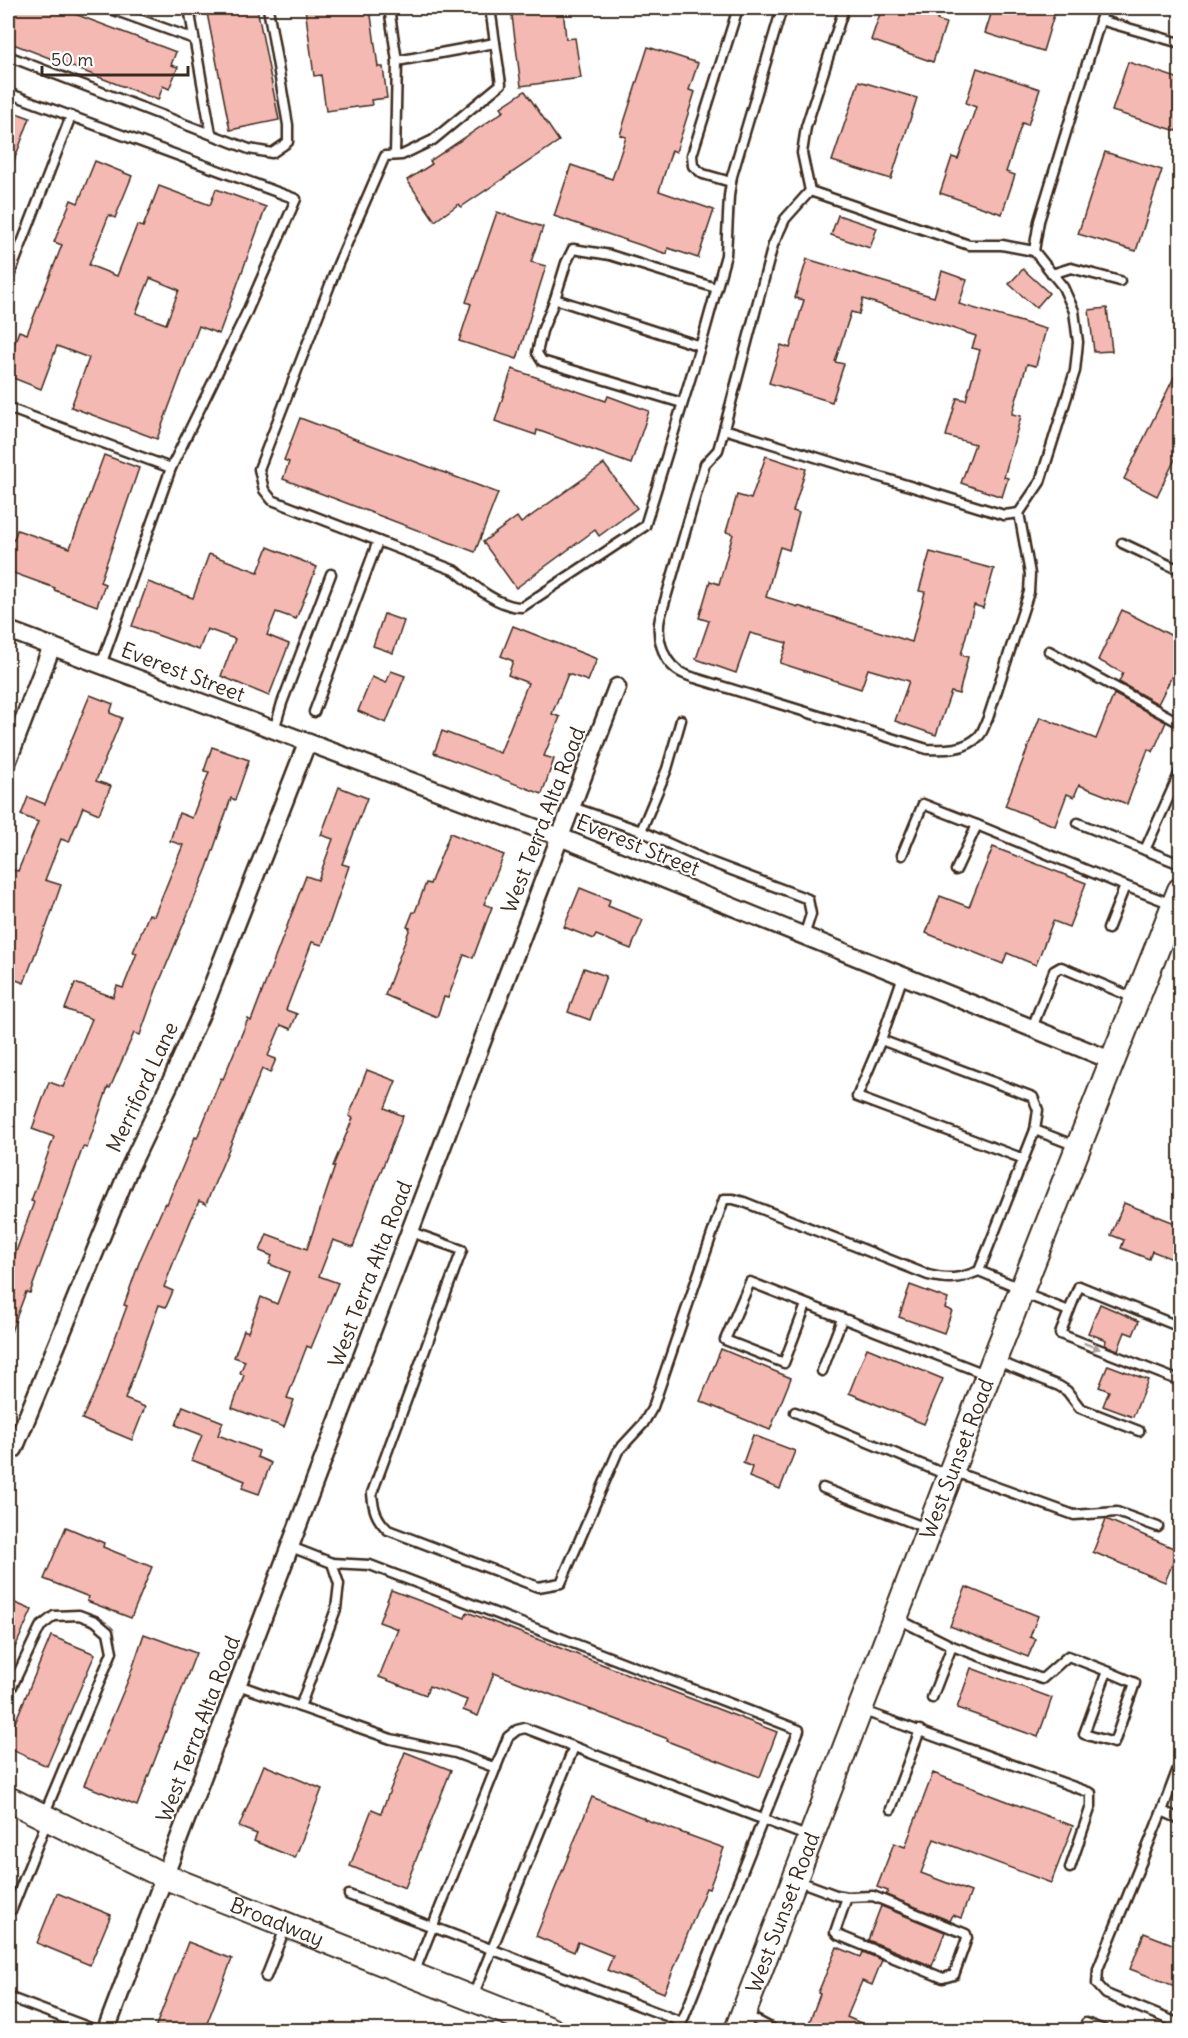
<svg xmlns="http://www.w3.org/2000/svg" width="1188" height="2038" font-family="Delius,sans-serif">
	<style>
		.building { fill: #f4b9b3; stroke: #3b2a1e; stroke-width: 1.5; fill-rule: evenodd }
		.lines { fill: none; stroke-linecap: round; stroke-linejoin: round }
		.service-casing { stroke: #3b2a1e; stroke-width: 13 }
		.minor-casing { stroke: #3b2a1e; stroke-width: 21 }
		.secondary-casing { stroke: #3b2a1e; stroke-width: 28 }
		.service { stroke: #fff; stroke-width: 8 }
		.minor { stroke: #fff; stroke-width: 16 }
		.secondary { stroke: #fff; stroke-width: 24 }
		.oneway { fill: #a79f9a }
		.labels { text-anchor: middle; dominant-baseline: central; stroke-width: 4.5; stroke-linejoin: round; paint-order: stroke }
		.street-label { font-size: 21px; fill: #3b2a1e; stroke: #fff }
	</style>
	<rect width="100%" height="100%" fill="#fff"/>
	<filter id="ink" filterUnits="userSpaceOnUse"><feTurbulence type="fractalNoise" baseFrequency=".0167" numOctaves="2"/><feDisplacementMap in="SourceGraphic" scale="12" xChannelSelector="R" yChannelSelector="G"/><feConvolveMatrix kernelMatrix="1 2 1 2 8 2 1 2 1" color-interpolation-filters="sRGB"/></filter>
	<g filter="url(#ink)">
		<g class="building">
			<polygon points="8,8 59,8 176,52 171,65 178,67 169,89 163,86 158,100 8,42"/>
			<polygon points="206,8 257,8 279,120 230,130"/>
			<polygon points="305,8 370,8 378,67 383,67 387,98 371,100 372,105 326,111 321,75 314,76"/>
			<polygon points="511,8 563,8 566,39 575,38 581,78 521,86"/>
			<polygon points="882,8 941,8 937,20 946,23 933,62 871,40"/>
			<polygon points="993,8 1056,8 1043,51 985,33"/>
			<polygon points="648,47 698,63 689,90 695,92 676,152 672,150 659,191 714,210 698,258 668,248 667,254 554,216 571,165 612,179 626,137 620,135"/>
			<polygon points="1128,62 1180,79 1180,119 1177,131 1112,111"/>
			<polygon points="977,68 1040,89 1028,125 1022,123 1006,172 1015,175 1002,214 940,193 952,157 958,159 976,107 966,103"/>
			<polygon points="859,81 917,98 891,179 832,161"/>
			<polygon points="525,91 559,141 461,207 459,204 435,221 407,180 432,164 430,161 504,111 501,107"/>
			<polygon points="8,110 30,118 9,174 8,174"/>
			<polygon points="1105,152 1162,170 1136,251 1078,234"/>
			<path d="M95,161l37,15 -17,42 -6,-3 -20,50 28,11 20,-51 6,2 16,-41 51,19 6,-16 50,18 -47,127 -20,-8 -42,113 -86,-32 18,-49 -32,-12 -16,43 -33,-13v-15l11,-30 8,3 35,-89 -8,-3 17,-42 7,3zM150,278l29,12 -13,34 -30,-11z"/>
			<polygon points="497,212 543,227 531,262 546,266 517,359 459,341 471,304 466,302"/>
			<polygon points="838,215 877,228 870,248 831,235"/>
			<polygon points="807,259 934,297 942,271 967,280 959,304 1046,329 1036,366 1027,364 1012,414 1021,416 1004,477 1008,478 1002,497 961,483 975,444 946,436 957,398 966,400 980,350 972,348 976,336 863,299 859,314 851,312 835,362 844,364 832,402 769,383 781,345 790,348 804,300 795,298"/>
			<polygon points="1023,269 1049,293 1036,308 1009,284"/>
			<polygon points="1107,308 1112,351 1094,352 1089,310"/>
			<polygon points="1180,365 1180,449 1157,496 1124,479"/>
			<polygon points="512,369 606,401 608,396 649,411 631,464 537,430 536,435 495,421"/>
			<polygon points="300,418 498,493 475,552 283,479 289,462 284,460"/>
			<polygon points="104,455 139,468 100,582 105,584 97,606 54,590 55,588 8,571 8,538 14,540 17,530 70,548"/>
			<polygon points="766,456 806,469 793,511 799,513 789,550 780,547 766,597 798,607 798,606 912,642 925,592 919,591 930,552 994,569 983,608 974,605 961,655 968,657 959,694 951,692 936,735 895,721 909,681 868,669 861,689 780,663 787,643 750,633 736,673 696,659 709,621 699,618 710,581 719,584 733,534 726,532 737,495 751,499"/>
			<polygon points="604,464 637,508 599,536 595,530 516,588 483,542 517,517 521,523"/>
			<polygon points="268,547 317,567 296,619 276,612 267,635 289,644 269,696 221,676 235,639 207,629 199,650 132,626 148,582 193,598 209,554 258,572"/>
			<polygon points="1122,610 1180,640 1180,660 1158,704 1119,682 1123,673 1098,660"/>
			<polygon points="384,614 404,621 393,653 373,646"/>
			<polygon points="513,626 597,659 588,681 568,674 552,714 560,717 544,756 554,759 542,794 434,753 442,731 500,753 528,683 508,675 513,661 501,656"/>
			<polygon points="391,671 405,676 386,723 358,711 372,677 386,683"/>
			<polygon points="1114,694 1166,722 1153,752 1148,749 1127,804 1079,785 1074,797 1067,794 1055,826 1005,806 1040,717 1096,739"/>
			<polygon points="90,695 113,704 110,713 122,718 96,781 111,786 99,814 83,807 69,842 61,839 45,880 61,885 46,928 45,928 24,983 8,977 8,889 14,870 18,871 38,822 21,815 28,797 45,804"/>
			<polygon points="212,747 249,760 235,800 231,798 207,868 156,990 140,1035 134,1033 110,1088 108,1087 87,1148 83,1147 30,1293 26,1292 9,1337 8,1337 8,1274 34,1202 31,1201 54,1137 32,1129 49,1082 63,1087 92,1019 65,1009 75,983 113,997 117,986 123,988 137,953 133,952 149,914 154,916 183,845 170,841 179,813 192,818 209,772 204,771"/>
			<polygon points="339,787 367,798 342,864 349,866 322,945 312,942 286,1010 297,1014 291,1029 281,1025 268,1056 276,1059 270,1073 262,1069 206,1204 199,1201 176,1256 164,1287 173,1291 166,1307 159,1305 125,1399 145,1407 132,1440 82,1419 97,1387 127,1306 124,1305 140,1260 165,1203 167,1204 195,1137 197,1138 221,1078 223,1079 248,1019 251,1021 306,876 318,880 333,839 321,835"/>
			<polygon points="450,833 504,855 484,904 492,907 473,958 464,955 448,998 444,997 437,1017 385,995 410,928 407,927 413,912 415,912 426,883 430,884"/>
			<polygon points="993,847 1086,883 1069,927 1053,921 1036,965 1007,953 1003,964 926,933 940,896 969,907"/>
			<polygon points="580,888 610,900 608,906 643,920 631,949 596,935 594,939 564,927"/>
			<polygon points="584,968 606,976 590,1020 568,1012"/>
			<polygon points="367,1070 396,1081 385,1108 403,1116 371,1196 353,1247 333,1240 319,1276 338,1283 311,1348 307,1346 287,1398 294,1400 284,1427 232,1408 244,1375 240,1373 245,1361 234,1357 244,1330 248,1332 261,1297 277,1304 289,1272 269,1264 272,1256 260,1251 267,1234 307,1249 335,1166 333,1166 353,1118 349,1116"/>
			<polygon points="1124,1203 1180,1225 1180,1262 1152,1251 1149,1259 1121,1248 1124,1240 1111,1235"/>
			<polygon points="910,1285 948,1299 945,1308 952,1311 944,1333 899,1317"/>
			<polygon points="1100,1304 1139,1321 1133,1335 1125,1332 1118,1350 1105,1345 1106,1340 1088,1333"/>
			<polygon points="867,1348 943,1379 924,1424 849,1393"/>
			<polygon points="721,1349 791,1378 770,1430 700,1401"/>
			<polygon points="1108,1365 1148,1380 1133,1417 1103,1406 1109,1391 1099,1387"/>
			<polygon points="183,1406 223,1422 218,1435 259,1451 257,1457 271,1463 259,1494 242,1488 245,1481 192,1460 202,1435 176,1425"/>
			<polygon points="753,1435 795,1451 780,1489 749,1477 752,1467 743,1463"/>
			<polygon points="1106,1519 1178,1550 1165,1582 1093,1552"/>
			<polygon points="66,1527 104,1543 103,1547 152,1567 131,1618 87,1601 89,1597 44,1579"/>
			<polygon points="966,1587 1038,1616 1030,1637 1036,1639 1028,1657 950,1626"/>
			<polygon points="391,1590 465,1618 467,1612 777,1732 760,1777 667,1741 668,1739 494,1673 478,1716 463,1710 467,1700 429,1686 426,1695 379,1677 398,1629 379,1622"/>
			<polygon points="8,1600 32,1610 8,1663"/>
			<polygon points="144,1634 196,1653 137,1806 84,1785 129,1678"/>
			<polygon points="51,1636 95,1654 47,1766 8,1748 8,1739"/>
			<polygon points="971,1668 1052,1698 1038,1737 957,1708"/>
			<polygon points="405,1752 451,1770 405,1888 350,1866 372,1809 381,1813"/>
			<polygon points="264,1765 322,1789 295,1858 254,1841 257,1834 239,1827"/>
			<polygon points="933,1773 1073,1826 1051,1883 934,1839 921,1873 971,1892 961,1918 953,1915 950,1921 886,1895 888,1891 877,1887 894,1843 905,1847"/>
			<polygon points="592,1797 644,1818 644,1819 724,1848 709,1889 706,1888 664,1993 607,1970 613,1956 578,1942 574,1952 536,1936"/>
			<polygon points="57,1893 111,1915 90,1965 37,1943"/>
			<polygon points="881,1906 945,1932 932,1966 868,1940"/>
			<polygon points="1144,1933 1180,1947 1180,1988 1130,1969"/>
			<polygon points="188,1942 232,1959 204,2031 154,2031"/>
			<polygon points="837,1947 861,1957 863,1952 882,1960 872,1985 862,1981 847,2017 879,2031 806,2031 820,1994 818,1993"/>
		</g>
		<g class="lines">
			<g class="service-casing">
				<g id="service">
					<polyline points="108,8 194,39"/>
					<polyline points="189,8 211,134"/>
					<polyline points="389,8 397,61 395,155"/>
					<path d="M490,8l11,76 -68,56 -31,15 -17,1 -47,108 -79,205 5,21 8,10 184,71c17,14 42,36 66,36l123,-81 59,-192 22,-79 3,-59 3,-20 50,-168"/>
					<polyline points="844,8 806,127 802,153 810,191 785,219 773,245 724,429 1004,515 1019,513 1040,482 1075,371 1078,342 1074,311 1063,287 1034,251 1039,221 1104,8"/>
					<polyline points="1100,20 1180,43"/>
					<polyline points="8,56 249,149 272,153 288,142 288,125 268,8"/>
					<polyline points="397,61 495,43"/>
					<polyline points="8,93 296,199 246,314 171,468 8,408"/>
					<polyline points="731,182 703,174 693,166 692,155 738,8"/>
					<polyline points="810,191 969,245 1002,245 1034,251"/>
					<polyline points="1052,274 1071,268 1120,281"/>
					<polyline points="8,279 71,116"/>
					<polyline points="555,299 566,263 573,249 610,255 716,288"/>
					<polyline points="682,403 542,361 537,353 542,331 555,299 700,346"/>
					<path d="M724,429l-6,21 -13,14 -45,154c-4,17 2,41 17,52 5,4 12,6 18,8l232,71c17,1 39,1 52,-13 4,-4 6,-12 9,-18l41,-126 1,-18 -11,-61"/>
					<polyline points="1122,543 1173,567 1180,567"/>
					<polyline points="1049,651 1180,723"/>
					<polyline points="101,665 171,468"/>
					<polyline points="314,712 378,541"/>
					<polyline points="274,730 282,703 331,574"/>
					<polyline points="572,807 641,831 705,860 808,899 811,914 804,936"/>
					<polyline points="1078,823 1180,864"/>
					<polyline points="977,825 1125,886 1108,929"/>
					<polyline points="641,831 667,769 681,720"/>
					<polyline points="1145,850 1180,772"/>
					<polyline points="902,855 923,804 977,825 956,870"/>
					<polyline points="1125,886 1172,904"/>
					<polyline points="903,976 881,1040 1033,1097 1038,1110 1035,1130"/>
					<polyline points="1032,1028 1054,971 1061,967 1134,998"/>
					<polyline points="881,1040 857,1097 1024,1159"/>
					<path d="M411,1232l51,18 -90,243c1,15 4,26 16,37l150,57 23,-4 57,-132 25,-27 10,-17 71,-208h9l11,3 184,73c21,5 31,4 51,-4"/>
					<polyline points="1020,1288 979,1271 1035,1130 1076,1146"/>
					<polyline points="1022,1293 1069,1311"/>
					<polyline points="806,1305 784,1363 725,1340 750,1282 985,1374"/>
					<polyline points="1180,1327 1079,1286 1060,1334 1180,1381"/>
					<polyline points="995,1360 1059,1386 1067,1391 1080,1408 1139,1431"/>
					<polyline points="822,1371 842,1319"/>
					<polyline points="795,1412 947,1475"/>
					<polyline points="952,1471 1074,1515 1117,1512 1158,1527"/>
					<polyline points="823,1488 926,1528"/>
					<polyline points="291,1547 332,1563 339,1584 336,1609 300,1707"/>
					<polyline points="332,1563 370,1565 799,1730 682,2022 349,1895"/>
					<polyline points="896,1618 952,1646 932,1698"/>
					<polyline points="952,1646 1042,1679 1068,1656 1107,1671 1084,1734 1114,1743 1135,1683 1107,1671"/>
					<polyline points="238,1685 391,1739 455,1753 496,1768"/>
					<polyline points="8,1695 40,1627 54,1616 79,1615 95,1621 108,1632 112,1652 44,1815"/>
					<polyline points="861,1710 1091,1793 1091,1806 1070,1868"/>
					<polyline points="891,1809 920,1730"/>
					<polyline points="1162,1811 1180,1763"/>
					<polyline points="1180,1819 1162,1811 1098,1969 1097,1984 1106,1994 1180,2024"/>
					<polyline points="796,1880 836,1895 847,1897 873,1896 966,1934 967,1938 954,1975 943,1978 838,1935 835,1932 847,1897"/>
					<polyline points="12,1909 47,1821"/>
					<polyline points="414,1973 508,1737 517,1730 525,1728 809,1837"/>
					<polyline points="266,1977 286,1926"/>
					<polyline points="473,1996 574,1747"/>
					<polyline points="8,1997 96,2030"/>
					<polyline points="744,2014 775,2030"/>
					<polyline points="1086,2023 1104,2030"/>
				</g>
			</g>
			<g class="minor-casing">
				<g id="minor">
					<polyline points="8,630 560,837 1113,1061"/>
					<polyline points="8,760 52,646"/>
					<polyline points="8,1446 14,1449 129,1169 173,1077 204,1007 307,743"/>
					<polyline points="106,2030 617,687"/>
				</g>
			</g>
			<g class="secondary-casing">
				<g id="secondary">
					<path id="s1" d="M8,1799l158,78 385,153"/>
					<path id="s2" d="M737,2030l257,-670 186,-470"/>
				</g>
			</g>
			<use href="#service" class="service"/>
			<use href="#minor" class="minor"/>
			<use href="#secondary" class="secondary"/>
		</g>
		<defs><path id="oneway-solid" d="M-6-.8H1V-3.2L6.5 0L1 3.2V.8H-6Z" transform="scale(1.5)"/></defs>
		<use class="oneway" href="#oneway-solid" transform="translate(1092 1346) rotate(21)"/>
	</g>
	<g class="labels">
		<g class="street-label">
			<text transform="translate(183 672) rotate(21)">Everest Street</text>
			<text transform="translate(543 820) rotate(-69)">West Terra Alta Road</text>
			<text transform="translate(638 845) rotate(22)">Everest Street</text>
			<text transform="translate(142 1087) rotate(-65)">Merriford Lane</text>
			<text transform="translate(370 1274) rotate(-69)">West Terra Alta Road</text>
			<text stroke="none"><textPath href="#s2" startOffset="612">West Sunset Road</textPath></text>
			<text transform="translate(198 1729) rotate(-69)">West Terra Alta Road</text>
			<text stroke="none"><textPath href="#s2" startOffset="126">West Sunset Road</textPath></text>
			<text stroke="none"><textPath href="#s1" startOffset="296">Broadway</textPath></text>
		</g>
	</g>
	<rect width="1188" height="2038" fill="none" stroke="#fff" stroke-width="30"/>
	<rect x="15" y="15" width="1158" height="2008" fill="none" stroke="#3b2a1e" stroke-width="2" filter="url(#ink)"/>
	<path d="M42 66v9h146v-9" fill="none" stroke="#3b2a1e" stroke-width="3"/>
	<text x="51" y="66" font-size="18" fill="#3b2a1e" stroke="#ffffff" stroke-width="4.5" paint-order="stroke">50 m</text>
</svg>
